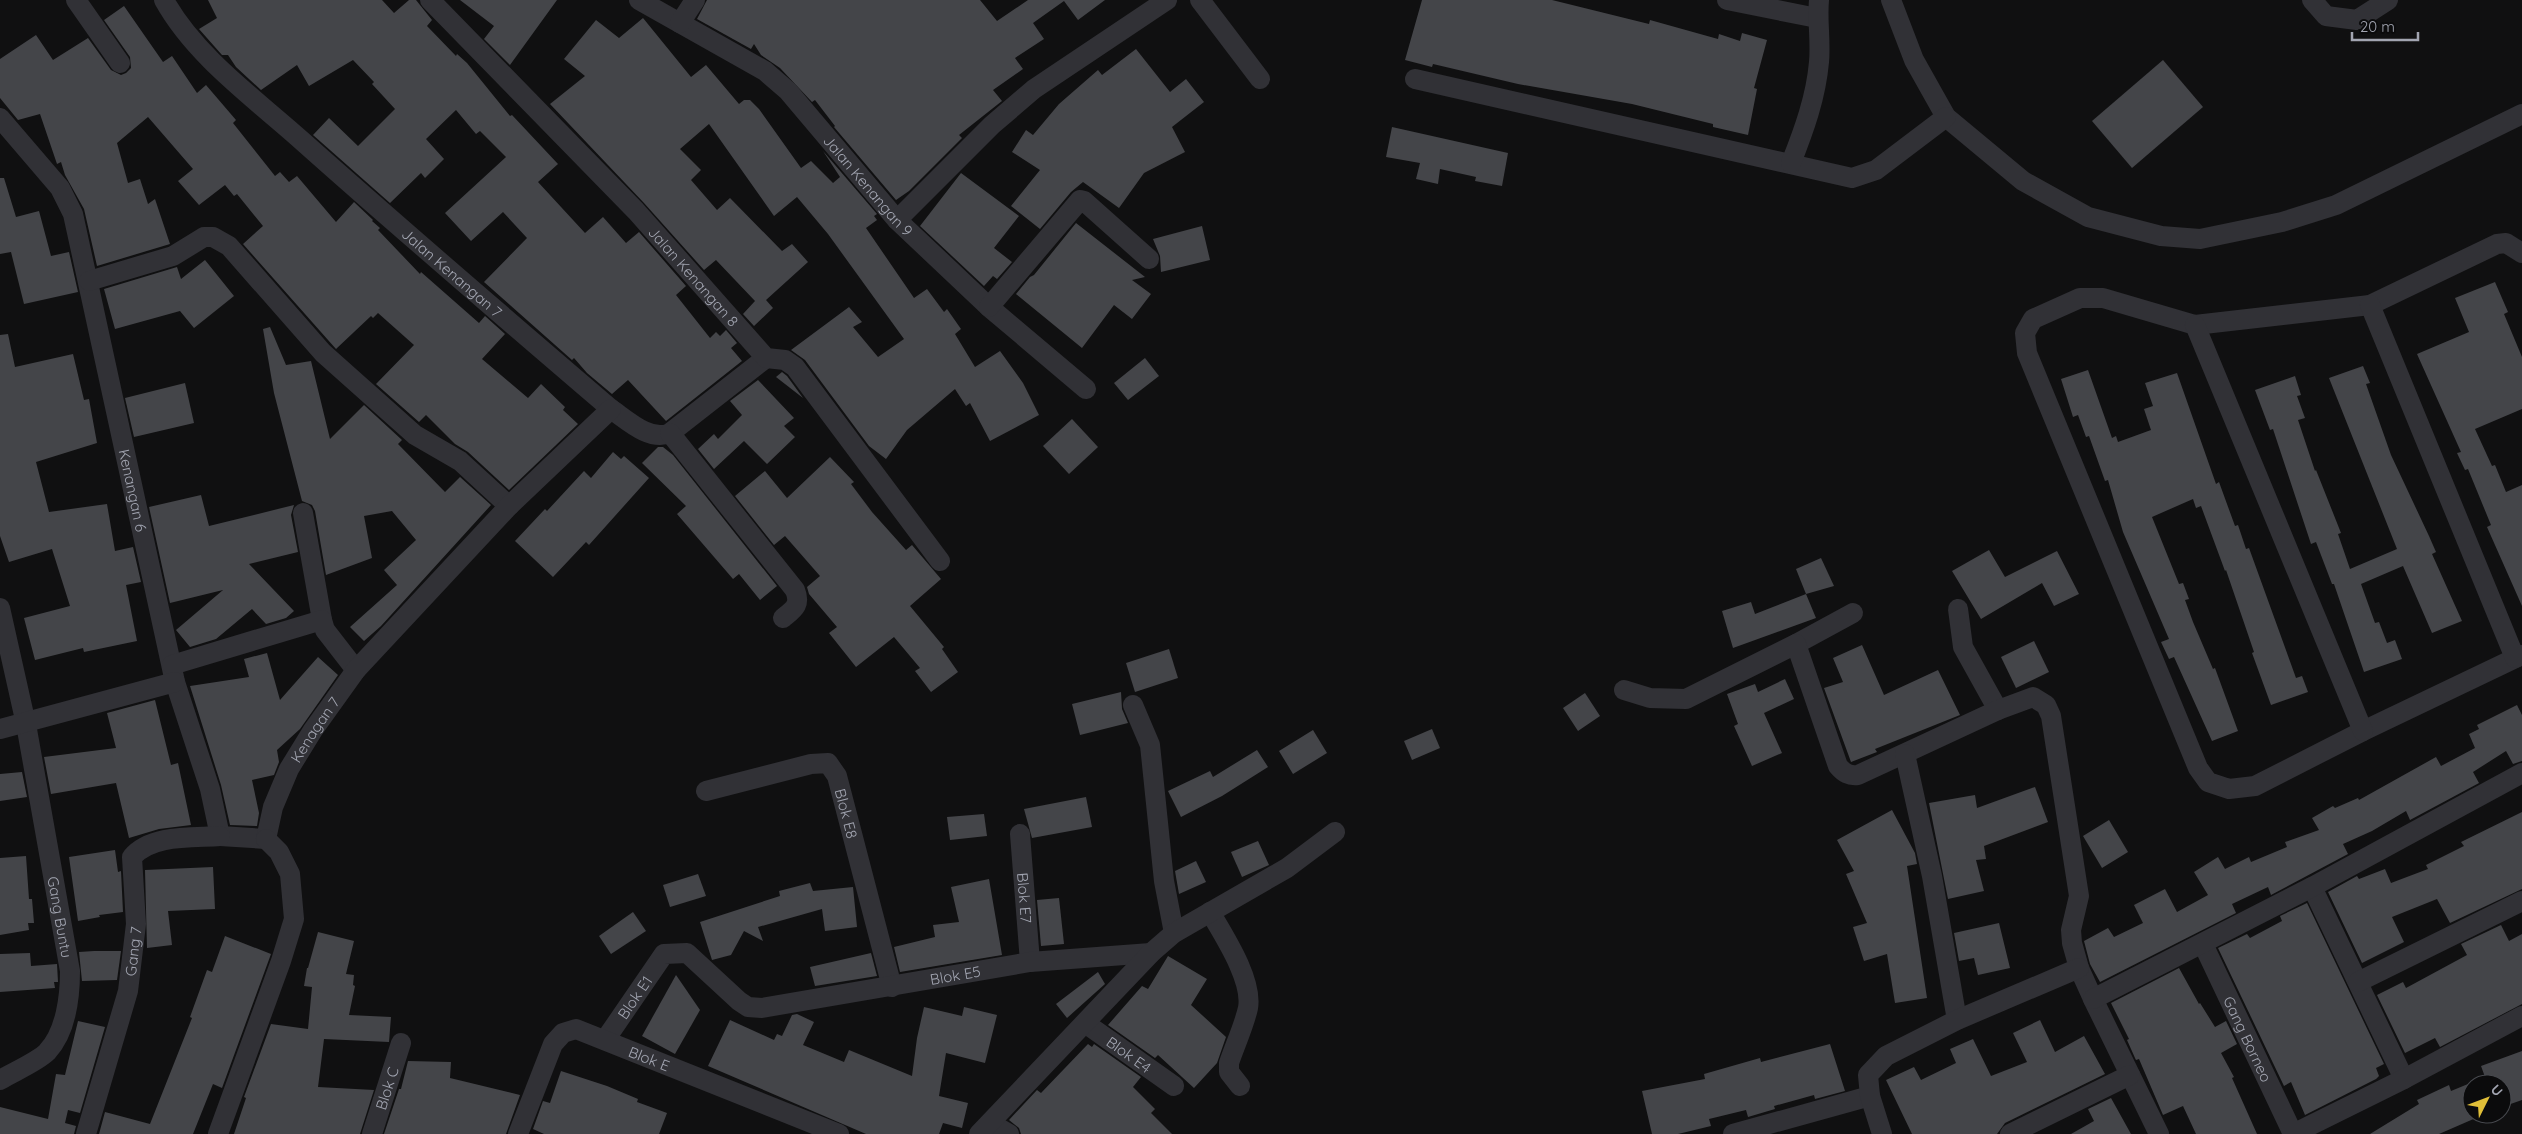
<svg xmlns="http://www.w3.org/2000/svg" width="2522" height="1134" font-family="Quicksand,sans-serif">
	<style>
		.building { fill: #444549 }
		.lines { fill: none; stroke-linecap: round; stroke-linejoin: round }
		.street { stroke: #313136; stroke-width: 20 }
		.labels { text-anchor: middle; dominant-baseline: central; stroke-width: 4; stroke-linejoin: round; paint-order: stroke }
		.street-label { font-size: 15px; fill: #a2a5b1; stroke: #0b0b0c }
	</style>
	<rect width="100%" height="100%" fill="#101011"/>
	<g class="building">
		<polygon points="208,0 382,0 394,13 409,0 416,0 432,20 427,26 456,56 457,54 467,63 510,116 512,115 558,164 538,182 585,233 603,217 626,243 639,232 686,286 676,295 710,338 716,332 720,336 726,330 737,343 731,348 742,361 666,421 628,380 612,394 587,373 574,358 572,360 484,282 527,238 503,212 471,241 445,213 506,157 480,131 476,134 456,110 426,139 444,159 425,178 421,173 390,203 313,135 329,118 358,146 395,109 372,84 374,82 353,60 309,86 297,65 261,90 236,67 228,55 222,55 199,29 217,18"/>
		<polygon points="460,0 557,0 510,65 484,39 494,26"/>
		<polygon points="707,0 980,0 997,21 1028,0 1105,0 1078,20 1064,1 1033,23 1044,39 1015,58 1023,69 993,90 1002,101 959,135 962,138 909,191 896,200 834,127 835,126 815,100 812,102 780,68 761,55 754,44 751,49 697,19"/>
		<polygon points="1422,0 1552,0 1649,24 1650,20 1718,39 1719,34 1740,41 1742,33 1767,40 1754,88 1757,89 1748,135 1713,127 1713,124 1632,104 1518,84 1433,64 1432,67 1405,60"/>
		<polygon points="124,6 163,62 172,56 197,93 206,85 236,120 233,123 275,176 280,172 289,182 297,176 336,222 354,202 373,220 372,221 380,228 378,230 420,274 421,272 479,323 485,316 505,334 482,359 528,398 541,384 565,407 563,410 578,424 509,490 468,452 455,444 426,415 419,422 376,384 414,345 378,313 373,318 371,316 336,349 243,244 263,226 237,194 234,196 225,185 199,205 178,181 193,169 148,117 117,143 128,183 140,179 148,204 155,199 170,244 97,266 84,209 65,175 61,162 57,164 40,114 18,120 0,98 0,59 36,35 53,60 88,38 111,70 121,75 126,73 131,68 130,57 104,20"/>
		<polygon points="643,18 691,77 706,65 739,104 744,100 750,100 759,109 801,168 811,161 833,183 840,177 823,151 877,214 874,216 877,220 866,228 914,298 927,289 944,312 947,309 961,329 955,334 975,367 1000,351 1023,383 1039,415 990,441 970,403 966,406 955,389 907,430 886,459 869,446 805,360 791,350 849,307 862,322 853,327 878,357 904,339 828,234 797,197 774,216 709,124 680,149 701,170 691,180 717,210 730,198 782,251 792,244 808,262 766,300 773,308 754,326 743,314 755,301 716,260 704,270 644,203 550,104 585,76 564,59 596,20 619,38"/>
		<polygon points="1136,49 1170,92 1186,79 1204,102 1172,127 1185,152 1144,173 1119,208 1083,182 1071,192 1040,229 1011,206 1040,170 1012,152 1026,130 1033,135 1059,104 1098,70 1102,75"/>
		<polygon points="2163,60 2203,107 2132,168 2092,121"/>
		<polygon points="1392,127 1508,153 1502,186 1475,181 1476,177 1440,169 1438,184 1416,179 1420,163 1386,157"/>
		<polygon points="961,173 1019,216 994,248 1012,262 997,279 993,276 984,286 920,226"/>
		<polygon points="0,178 4,178 16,217 39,211 51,256 69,252 78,292 24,304 11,252 0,254"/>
		<polygon points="1076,223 1145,277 1132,280 1151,294 1132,319 1114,305 1082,348 1016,294 1030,277 1034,275"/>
		<polygon points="1202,226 1210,260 1161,272 1160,256 1153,239"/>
		<polygon points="205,260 234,296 194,328 180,311 115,329 104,289 177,267 181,279"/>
		<polygon points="2495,282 2508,312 2504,314 2522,357 2522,409 2475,429 2492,466 2495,465 2506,492 2522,485 2522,606 2487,527 2491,525 2468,469 2465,470 2457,453 2461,452 2417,354 2469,332 2455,298"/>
		<polygon points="270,327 286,365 311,361 330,439 364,405 402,440 398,444 445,492 460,477 491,505 381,626 364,641 350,627 397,585 384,570 416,540 392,511 364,516 372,558 326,575 315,511 312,505 302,501 274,393 263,329"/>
		<polygon points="8,334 15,367 73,354 84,400 89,399 97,443 36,462 49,512 107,504 115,551 133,547 141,582 126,585 137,641 84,652 83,648 35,660 24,618 70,606 52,549 9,562 0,536 0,335"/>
		<polygon points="1145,358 1159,376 1128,400 1114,383"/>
		<polygon points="2363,366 2370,383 2366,384 2391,455 2429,536 2436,552 2432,554 2462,621 2432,633 2403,566 2361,584 2375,623 2379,622 2387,643 2395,640 2402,659 2364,672 2334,584 2332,584 2316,542 2311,544 2273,429 2270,430 2255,390 2295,376 2301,395 2297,396 2305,418 2298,420 2315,471 2316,470 2341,533 2338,534 2350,569 2397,549 2329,378"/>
		<polygon points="2088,370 2112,438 2116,436 2118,442 2151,430 2144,409 2153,406 2145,383 2177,373 2216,484 2219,482 2235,526 2238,525 2246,549 2249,548 2296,678 2302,676 2308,692 2271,705 2252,653 2254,652 2226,570 2225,571 2201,506 2196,508 2193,499 2152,517 2179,584 2183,583 2189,599 2185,600 2193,622 2213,669 2215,668 2238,731 2212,741 2174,657 2169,659 2161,642 2169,639 2123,532 2108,480 2105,481 2089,436 2086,437 2078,415 2073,417 2061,379"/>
		<polygon points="782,372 787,376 803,398 776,377"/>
		<polygon points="758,380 794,418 784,426 795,437 767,464 744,441 714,469 698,449 714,434 718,439 742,415 730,401"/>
		<polygon points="185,383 194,423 134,437 125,398"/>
		<polygon points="1072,419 1098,447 1069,474 1043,446"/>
		<polygon points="658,447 663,447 673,455 777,586 760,600 739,574 733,579 677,514 686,506 642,463"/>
		<polygon points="613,452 621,459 624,456 649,478 589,545 586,542 553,577 515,541 545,509 547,511 584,471 591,478"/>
		<polygon points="830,457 854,482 851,484 872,512 906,550 912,545 941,579 910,606 944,647 942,649 958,672 931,692 915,671 920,668 894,637 856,667 829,633 837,627 809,594 807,587 820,576 785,536 774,545 735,496 765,471 787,498"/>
		<polygon points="201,495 209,526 294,505 291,515 298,552 249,564 294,611 286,618 266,624 252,609 216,639 190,647 176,630 223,590 170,603 149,507"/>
		<polygon points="1989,550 2005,577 2057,551 2079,594 2054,606 2042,583 1981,619 1952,571"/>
		<polygon points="1821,558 1834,586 1806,594 1796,569"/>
		<polygon points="1806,594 1816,618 1733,648 1722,611 1751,602 1755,614"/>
		<polygon points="2034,641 2049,672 2016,688 2001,657"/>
		<polygon points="1862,645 1884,695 1938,670 1960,715 1875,749 1877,752 1851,762 1824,688 1843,682 1833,658"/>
		<polygon points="1169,649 1178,678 1135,692 1126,663"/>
		<polygon points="267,653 280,700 318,657 338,675 300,729 277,750 279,762 274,775 252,780 259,813 257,826 230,825 221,785 190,686 249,677 244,659"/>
		<polygon points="1785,679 1794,699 1764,713 1782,753 1752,766 1734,726 1738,724 1727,694 1755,684 1758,692"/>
		<polygon points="1121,692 1122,709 1128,723 1080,735 1072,704"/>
		<polygon points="1585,693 1600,716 1578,731 1563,708"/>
		<polygon points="155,700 171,765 178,763 191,825 159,829 129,838 116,783 51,794 44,757 116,748 107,713"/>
		<polygon points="2517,705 2522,715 2522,761 2513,764 2506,751 2473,772 2479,783 2410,820 2406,811 2372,831 2343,844 2348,854 2271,895 2268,887 2232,904 2236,913 2100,982 2090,964 2084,941 2108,928 2114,937 2143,923 2134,905 2165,889 2177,912 2208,895 2194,872 2218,857 2225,869 2249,857 2251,862 2287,847 2285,842 2319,830 2312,818 2333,806 2335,808 2358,798 2359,800 2436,757 2441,766 2475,748 2469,734 2479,729 2477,725"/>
		<polygon points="1432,729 1440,748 1412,760 1404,741"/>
		<polygon points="1313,730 1327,753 1293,774 1279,751"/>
		<polygon points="1257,750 1268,767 1222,796 1181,817 1168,791 1210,771 1213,777"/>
		<polygon points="22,772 27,797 0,801 0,774"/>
		<polygon points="2035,787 2048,822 1984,846 1986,859 1976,860 1984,891 1948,899 1929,803 1975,795 1977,808"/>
		<polygon points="1086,797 1092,827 1032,838 1024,809"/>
		<polygon points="1892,810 1915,853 1917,864 1907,866 1927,998 1895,1003 1887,954 1864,961 1853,927 1867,923 1846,874 1854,871 1837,840"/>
		<polygon points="2522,812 2522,889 2450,923 2437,899 2392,917 2404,942 2362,963 2328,892 2357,876 2359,879 2385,869 2391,883 2428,869 2426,865 2464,846 2461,842"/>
		<polygon points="984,814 987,836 950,840 947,817"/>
		<polygon points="2109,820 2128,852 2102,868 2083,836"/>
		<polygon points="1258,841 1269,865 1242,877 1231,852"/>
		<polygon points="115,850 118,872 121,871 123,912 99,915 100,917 78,921 69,857"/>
		<polygon points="26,856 29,899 32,899 34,923 28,923 29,930 0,935 0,858"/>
		<polygon points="1196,861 1206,882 1179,894 1175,871"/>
		<polygon points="213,867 215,909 168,911 172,945 147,948 145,870"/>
		<polygon points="698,874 706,896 670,907 663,885"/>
		<polygon points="989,879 1002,955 900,972 894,947 935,937 933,925 959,922 951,887"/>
		<polygon points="810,883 813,891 853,887 857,927 825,931 822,909 758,927 763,941 744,931 731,955 712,960 700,922 780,896 779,891"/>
		<polygon points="1059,898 1064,944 1041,946 1037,900"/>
		<polygon points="2307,903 2384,1064 2376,1068 2379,1076 2376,1079 2305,1115 2291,1082 2284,1086 2218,948 2247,934 2250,938 2282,921 2280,916"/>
		<polygon points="633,912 646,931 611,954 599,936"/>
		<polygon points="1999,923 2010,968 1978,975 1974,958 1959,961 1954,933"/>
		<polygon points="2501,925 2509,941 2522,934 2522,1004 2440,1047 2435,1038 2405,1053 2377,995 2403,982 2406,988 2467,955 2461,944"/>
		<polygon points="318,932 354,941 346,974 354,975 353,985 355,986 349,1015 391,1017 389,1042 324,1039 318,1087 374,1090 360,1134 234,1134 246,1098 244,1097 271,1024 308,1029 312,987 304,986 307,968 308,968"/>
		<polygon points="225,936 271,954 222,1088 213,1084 193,1134 99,1134 105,1112 150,1124 192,1018 190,1017 207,970 212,972"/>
		<polygon points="94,951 121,951 117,980 82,981 79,952"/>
		<polygon points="30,953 31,966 57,964 58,982 54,982 55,988 0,992 0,954"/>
		<polygon points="871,953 877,976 815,986 810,967"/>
		<polygon points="1168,956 1207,979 1191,1005 1226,1037 1217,1063 1194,1088 1158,1055 1155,1058 1108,1025 1142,986 1148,989"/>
		<polygon points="2179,968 2199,1004 2200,1003 2215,1027 2226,1021 2237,1044 2221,1053 2234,1077 2232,1078 2257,1134 2196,1134 2183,1106 2163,1115 2139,1059 2136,1060 2135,1058 2127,1040 2129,1039 2111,1003"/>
		<polygon points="1098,972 1105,984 1067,1018 1056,1004"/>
		<polygon points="676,975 700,1010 675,1054 642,1036"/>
		<polygon points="924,1007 962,1016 964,1007 997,1015 985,1063 946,1053 939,1096 968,1103 962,1128 943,1123 939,1134 866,1134 708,1066 730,1020 774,1040 777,1034 782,1036 792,1015 797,1014 814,1022 803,1045 844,1062 849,1050 912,1076 917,1038"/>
		<polygon points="2040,1020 2055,1052 2084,1036 2105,1074 2005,1123 1997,1134 1912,1134 1886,1080 1914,1067 1921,1080 1956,1063 1950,1049 1973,1039 1991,1076 2027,1062 2013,1033"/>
		<polygon points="78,1021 105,1027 80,1113 68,1110 65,1123 76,1126 74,1134 0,1134 0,1107 48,1119 56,1074 65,1075"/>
		<polygon points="1088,1044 1092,1047 1094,1044 1141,1077 1133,1087 1155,1109 1151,1113 1172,1134 1021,1134 1019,1128 1009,1120 1037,1090 1041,1093"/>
		<polygon points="1830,1044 1845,1091 1815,1099 1814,1095 1774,1106 1775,1109 1748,1117 1746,1110 1709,1119 1711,1126 1678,1134 1652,1134 1642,1091 1705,1079 1704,1074 1760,1058 1761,1062"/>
		<polygon points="2522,1051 2522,1100 2502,1107 2502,1084 2472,1084 2472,1114 2485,1114 2439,1134 2370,1134 2419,1104 2417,1100 2449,1085 2451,1091 2485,1077 2481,1066"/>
		<polygon points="408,1061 451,1062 450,1078 520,1095 506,1134 384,1134 399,1089 401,1089"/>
		<polygon points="561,1071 607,1086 638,1099 637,1102 667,1113 659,1134 544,1134 533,1129 543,1101 550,1103"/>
		<polygon points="2111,1098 2131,1134 2071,1134 2094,1121 2088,1109"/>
	</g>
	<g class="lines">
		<g class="street">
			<polyline points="76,0 120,63"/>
			<path id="s1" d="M164,0c31,56 90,98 137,140 102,91 206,180 310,269 16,11 39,33 59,24l96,-75"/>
			<path id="s2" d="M430,0l206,211 130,147 19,2 10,7 145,194"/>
			<path id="s3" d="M639,0l126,71 23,20 109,129 92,87 97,82"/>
			<polyline points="1200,0 1260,79"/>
			<polyline points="1727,0 1817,18"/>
			<polyline points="1891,0 1914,60 1946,117 2023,181 2088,217 2161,236 2200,239 2282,222 2336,205 2522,114"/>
			<polyline points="2312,0 2326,16 2357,20 2388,0"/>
			<polyline points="680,23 695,0"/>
			<polyline points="1415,79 1852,178 1876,170 1946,117"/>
			<path id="s4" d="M0,118l60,70 13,26 102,468 35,107 10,47 46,3"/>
			<path d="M1791,163c13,-33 25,-66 28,-101 2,-21 -2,-41 0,-62"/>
			<polyline points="897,220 992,125 1034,89 1167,0"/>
			<polyline points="2522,253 2506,243 2497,244 2370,305 2195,325 2103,298 2080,298 2033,319 2025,333 2027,353 2198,768 2208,782 2229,789 2255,786 2363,731 2522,655"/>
			<polyline points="89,281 173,256 204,237 213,237 229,246 323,353 415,435 460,461 509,506"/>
			<polyline points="2370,305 2515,658"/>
			<polyline points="989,307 1080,200 1084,201 1149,259"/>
			<polyline points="2195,325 2363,731"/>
			<path d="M670,433l125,157c6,15 -1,19 -12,28"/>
			<polyline points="303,513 322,620"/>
			<path id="s5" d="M0,608l26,116 44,247c0,25 -4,61 -23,81 -10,10 -34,20 -47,28"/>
			<polyline points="1958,609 1963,647 1998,710"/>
			<polyline points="1796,644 1853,613"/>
			<polyline points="172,665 322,620 325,630 356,670"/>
			<path d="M1624,690l26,8 36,1 110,-55 42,122c6,7 11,10 20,9l140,-65 35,-13 13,8 5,11 28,180 -8,34 1,13 7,25 14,31 66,135"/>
			<polyline points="1133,705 1150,745 1164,881 1174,933"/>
			<polyline points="0,729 175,682"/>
			<polyline points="1905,754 1932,876 1957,1020"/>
			<path id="s6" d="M706,791l105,-27 17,-1 9,13 55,211"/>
			<path id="s7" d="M1020,834l10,128"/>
			<path id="s8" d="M266,839l7,-32 16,-38 24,-39 43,-60 153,-164 102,-97"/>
			<polyline points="2312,887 2404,1079"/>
			<path d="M1210,912c14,24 43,68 38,96 -4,18 -13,37 -19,55v9l11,14"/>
			<path id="s9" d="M2203,944l90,190 111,-55 118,-63"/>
			<polyline points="2358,982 2522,901"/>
			<polyline points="2093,999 2312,887 2522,773"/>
			<path id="s10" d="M1085,1023l89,63"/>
			<path id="s11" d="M605,1040l59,-86 23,-1 52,48 9,6 14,1 268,-46 121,-9"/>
			<polyline points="990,1123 1009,1134"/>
			<path id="s12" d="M86,1134l42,-143 8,-67 -4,-67c20,-23 61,-19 88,-21"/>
			<polyline points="218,1134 281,961 294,919 290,874 279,852 266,839"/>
			<path id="s13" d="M372,1134l29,-91"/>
			<path id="s14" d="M518,1134l35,-90 10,-11 13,-4 263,105"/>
			<polyline points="979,1134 1151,953 1174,933 1287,868 1335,832"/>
			<polyline points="1733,1134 1870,1096"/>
			<polyline points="1882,1134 1870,1096 1868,1075 1886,1056 1957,1020 2079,968"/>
			<polyline points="2010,1134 2130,1075"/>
		</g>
	</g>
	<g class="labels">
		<g class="street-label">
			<text stroke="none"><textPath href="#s3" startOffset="299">Jalan Kenangan 9</textPath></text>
			<text stroke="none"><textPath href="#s1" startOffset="398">Jalan Kenangan 7</textPath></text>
			<text stroke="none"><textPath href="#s2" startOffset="382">Jalan Kenangan 8</textPath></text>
			<text stroke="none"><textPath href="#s4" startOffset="404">Kenangan 6</textPath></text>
			<text stroke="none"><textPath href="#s8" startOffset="121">Kenagan 7</textPath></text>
			<text stroke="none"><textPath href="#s6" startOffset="180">Blok E8</textPath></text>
			<text stroke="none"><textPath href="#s7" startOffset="64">Blok E7</textPath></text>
			<text stroke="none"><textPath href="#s5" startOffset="315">Gang Buntu</textPath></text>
			<text stroke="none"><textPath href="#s12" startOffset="189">Gang 7</textPath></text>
			<text stroke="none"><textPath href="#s11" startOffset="419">Blok E5</textPath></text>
			<text stroke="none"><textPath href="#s11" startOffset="52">Blok E1</textPath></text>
			<text stroke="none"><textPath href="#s9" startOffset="105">Gang Borneo</textPath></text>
			<text stroke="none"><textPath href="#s10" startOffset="54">Blok E4</textPath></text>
			<text stroke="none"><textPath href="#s14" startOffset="204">Blok E</textPath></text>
			<text stroke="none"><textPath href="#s13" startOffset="48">Blok C</textPath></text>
		</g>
	</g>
	<g transform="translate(2487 1099) rotate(48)"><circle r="24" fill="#0b0b0c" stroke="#47494e"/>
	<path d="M0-4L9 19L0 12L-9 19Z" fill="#e1bf38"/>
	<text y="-8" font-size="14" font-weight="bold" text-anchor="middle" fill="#a2a5b1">U</text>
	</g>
	<path d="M2352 32v8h66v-8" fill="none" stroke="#a2a5b1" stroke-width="2.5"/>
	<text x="2360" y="32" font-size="15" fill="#a2a5b1" stroke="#0b0b0c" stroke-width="4" paint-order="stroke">20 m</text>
</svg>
